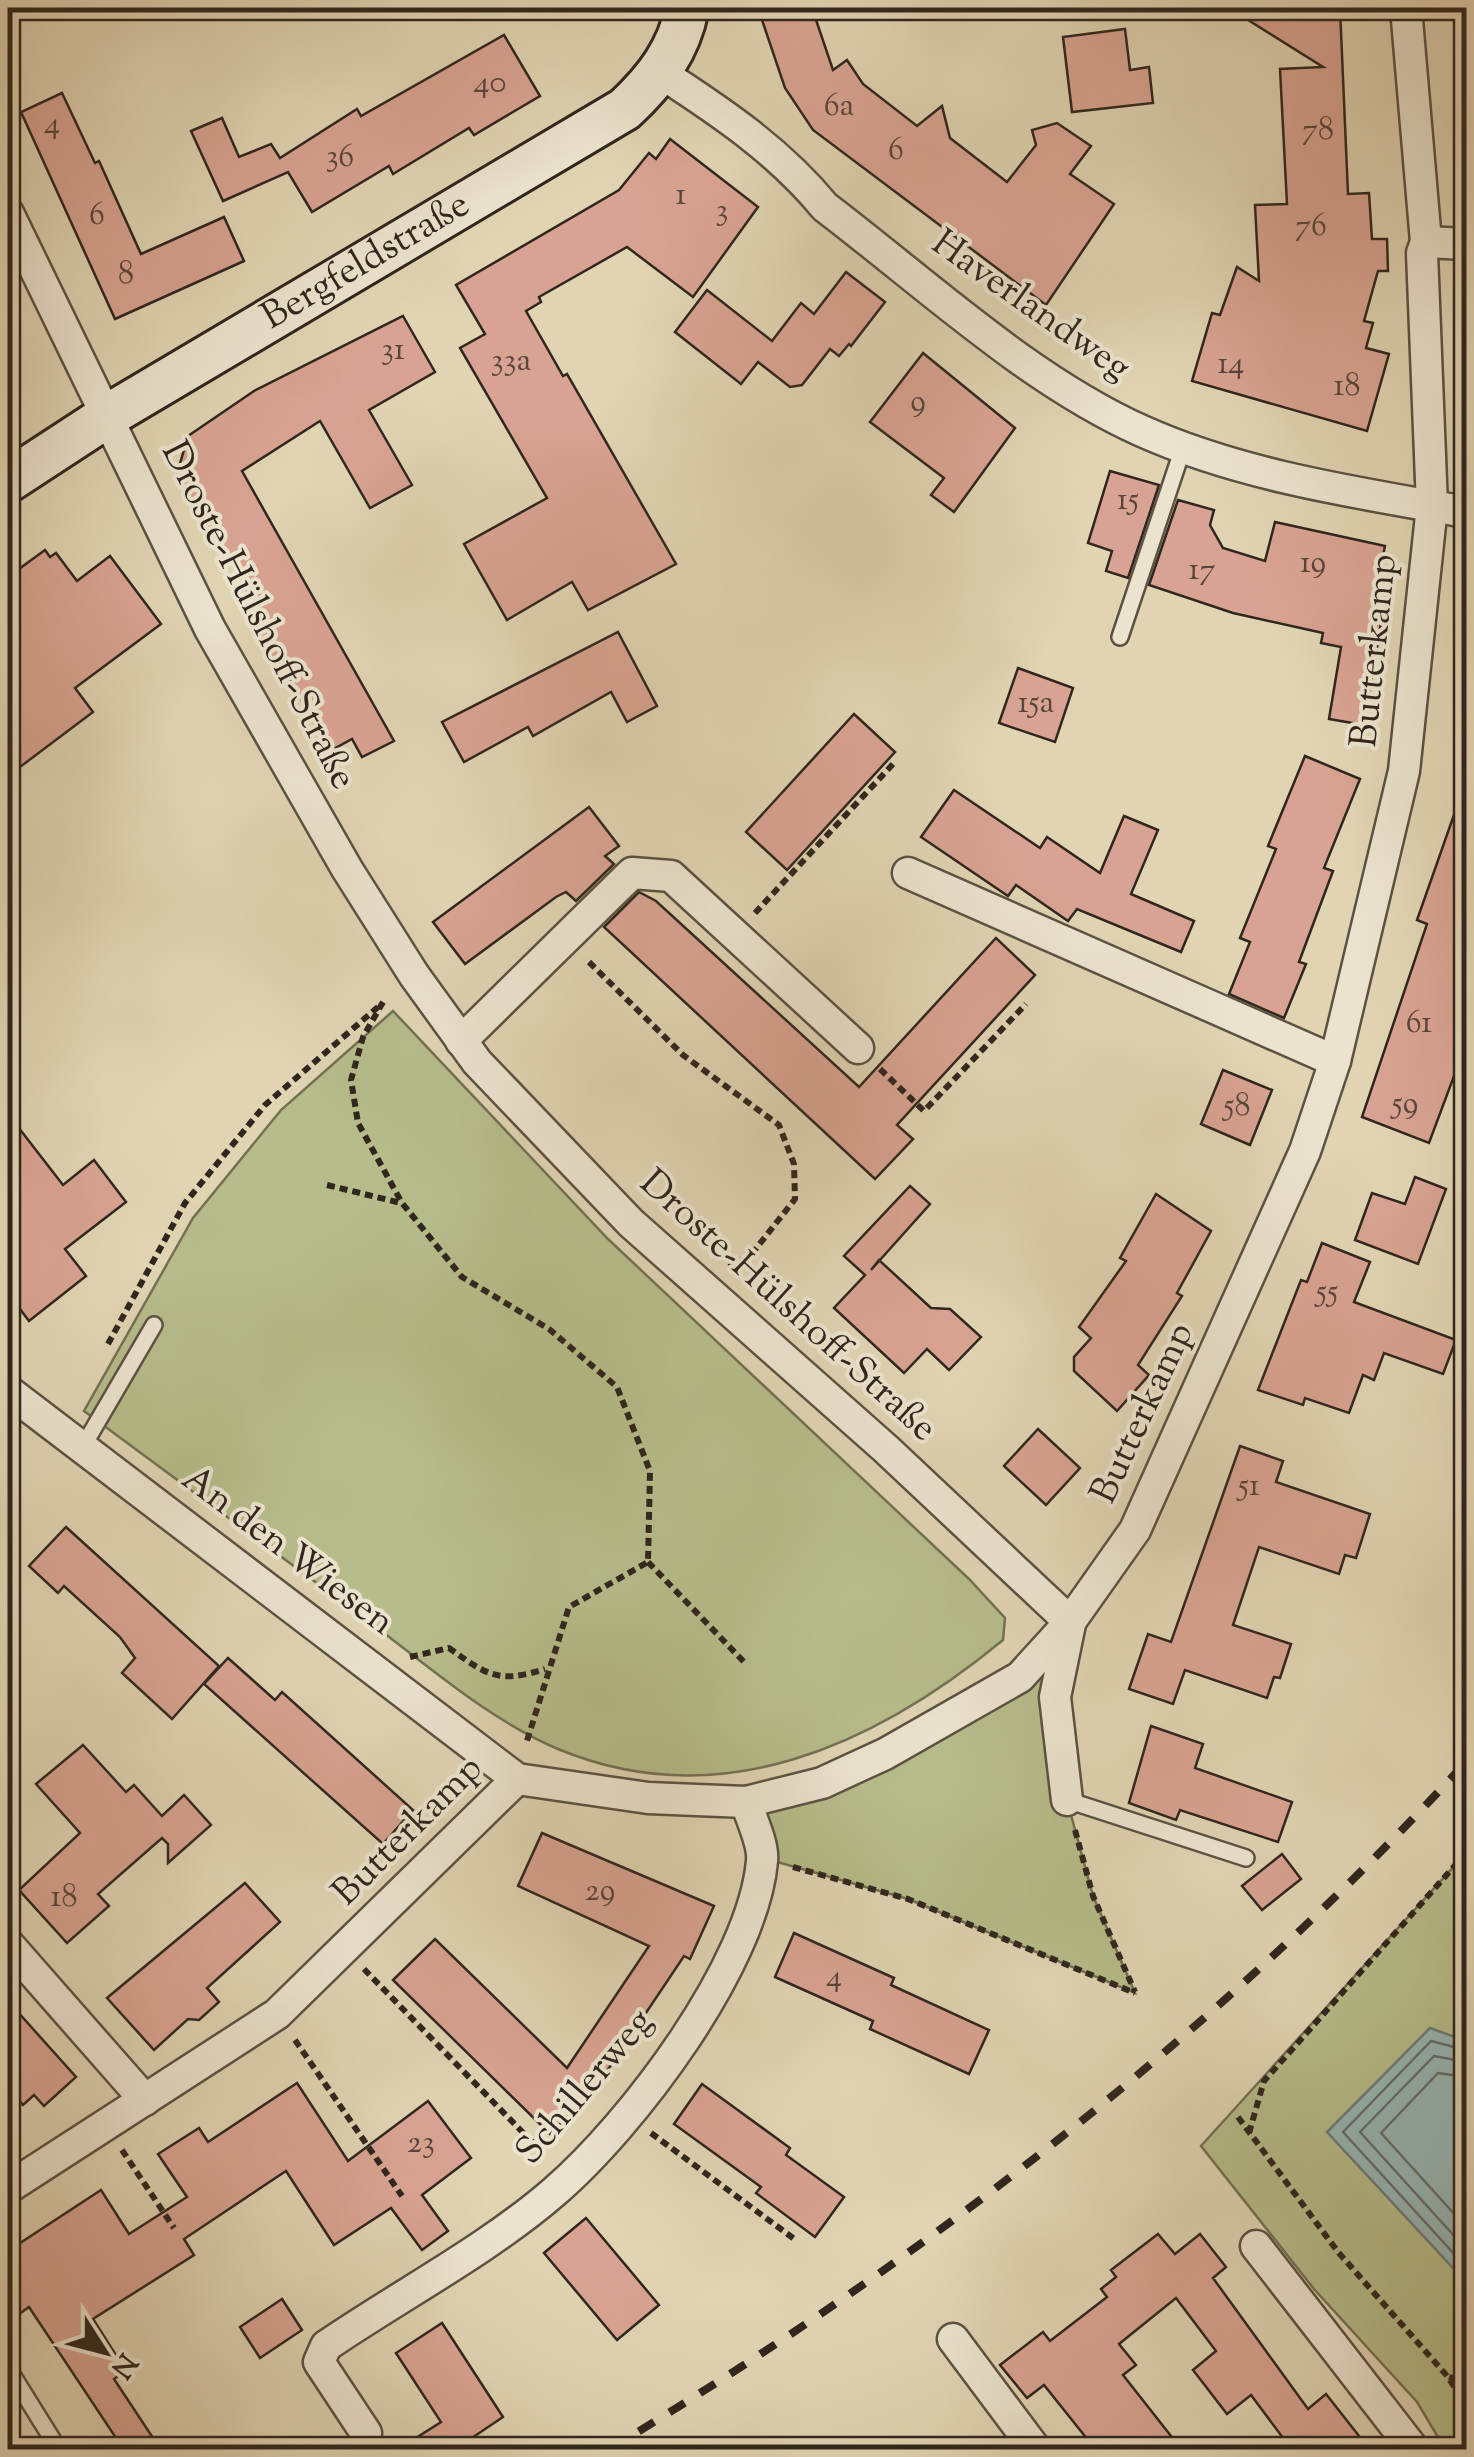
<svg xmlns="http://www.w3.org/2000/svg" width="1474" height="2457" font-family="'Sorts Mill Goudy',serif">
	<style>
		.green { fill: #b6bc8a; stroke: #737154; stroke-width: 2.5 }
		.water { fill: #96b6b5; stroke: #6d7c79; stroke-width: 2.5 }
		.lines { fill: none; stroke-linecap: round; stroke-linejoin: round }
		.shore { stroke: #636e6a; stroke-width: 2.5 }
		.building { fill: #d8a392; stroke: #30261e; stroke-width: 2.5 }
		.lane-casing { stroke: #5c5243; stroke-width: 20 }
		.street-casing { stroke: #5c5243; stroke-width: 35 }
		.secondary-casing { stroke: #30261e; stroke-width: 48 }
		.path { stroke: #30261e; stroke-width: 6; stroke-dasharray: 8 5; stroke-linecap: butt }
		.lane { stroke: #ebe3ce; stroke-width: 15 }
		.street { stroke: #ebe3ce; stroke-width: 30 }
		.secondary { stroke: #ebe3ce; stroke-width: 42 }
		.rail { stroke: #30261e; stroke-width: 8; stroke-dasharray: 18 18; stroke-linecap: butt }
		.labels { text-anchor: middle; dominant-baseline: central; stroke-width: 8; stroke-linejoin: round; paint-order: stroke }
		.number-label { font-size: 32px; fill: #5a453b }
		.street-label { font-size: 38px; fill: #30261e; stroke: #ebe3ce }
	</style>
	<rect width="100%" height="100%" fill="#e0d4b3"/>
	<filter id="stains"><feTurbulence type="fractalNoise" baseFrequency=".002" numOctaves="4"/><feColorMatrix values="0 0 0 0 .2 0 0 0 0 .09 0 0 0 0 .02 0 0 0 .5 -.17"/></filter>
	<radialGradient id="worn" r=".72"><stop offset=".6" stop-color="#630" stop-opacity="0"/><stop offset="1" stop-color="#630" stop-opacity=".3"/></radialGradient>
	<g class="green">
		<path d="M393,1011l215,228 361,340 36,39 -2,22c-126,104 -282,177 -445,109 -71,-30 -133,-86 -194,-131 -94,-69 -187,-138 -280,-207l109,-193 88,-108z"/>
		<polygon points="1070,1622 1067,1800 1093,1896 1135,1993 908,1899 763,1858 746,1802 958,1713"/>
		<polygon points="1466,1853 1466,2449 1445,2449 1417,2402 1314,2289 1201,2146"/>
	</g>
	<polygon class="water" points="1430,2028 1466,2041 1466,2282 1327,2132"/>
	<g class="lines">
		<g class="shore">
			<polyline points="1466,2050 1431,2041 1343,2132 1466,2267"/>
			<polyline points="1466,2062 1434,2056 1360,2132 1466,2249"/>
			<polyline points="1466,2077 1438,2073 1381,2133 1466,2227"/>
		</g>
	</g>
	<g class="building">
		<polygon points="758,8 812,8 833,70 847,60 863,84 917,126 942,106 950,138 1007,182 1036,145 1032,130 1057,123 1091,146 1070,174 1114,204 1046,305 813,130 785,88"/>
		<polygon points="1229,8 1340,8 1348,194 1369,193 1372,239 1387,239 1388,271 1378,271 1364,321 1373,323 1366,348 1389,354 1367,431 1192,381 1212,313 1220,315 1237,267 1259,281 1255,205 1287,204 1280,69 1323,67"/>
		<polygon points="1125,29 1130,70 1149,67 1153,103 1072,112 1063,37"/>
		<polygon points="504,35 540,96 474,135 469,128 393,174 389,166 312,212 288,172 223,201 191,131 222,118 239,157 271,144 280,158 357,109 361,116"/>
		<polygon points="62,93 95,163 99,161 141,254 224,217 244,261 115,319 21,112"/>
		<polygon points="670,139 758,207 693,297 627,247 539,297 541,302 526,311 563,376 567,374 676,564 588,610 572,582 507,620 464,544 547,498 460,348 485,334 456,285 619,190 649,153 656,159"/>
		<polygon points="846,272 885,302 851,346 849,344 839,356 830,349 802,385 790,387 758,362 741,384 675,332 707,290 772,341 801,303 814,314"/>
		<polygon points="403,316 435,372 369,410 412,485 370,508 320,421 242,471 394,741 362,757 352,739 330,751 286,673 281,675 246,610 255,605 223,547 218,550 177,474 188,436 254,391"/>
		<polygon points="923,353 1015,428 954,512 931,495 944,478 870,422"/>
		<polygon points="1110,471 1159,485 1128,578 1106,571 1112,551 1088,543"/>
		<polygon points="1178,500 1214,510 1210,525 1223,548 1265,561 1275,522 1385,546 1377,585 1387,587 1364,725 1329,719 1341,647 1321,643 1323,633 1233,613 1149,585"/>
		<polygon points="45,550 50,557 56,553 77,581 110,556 161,624 75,688 93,712 8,776 8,577"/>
		<polygon points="618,632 657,706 627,722 611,692 533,736 528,727 464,762 442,722"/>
		<polygon points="1018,668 1073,688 1055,742 999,723"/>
		<polygon points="854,714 895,752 787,870 746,832"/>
		<polygon points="1305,756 1360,779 1324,868 1333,871 1299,962 1306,964 1284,1018 1229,994 1250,942 1240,938 1276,849 1268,846"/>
		<polygon points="954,790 1040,848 1047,837 1100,873 1124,816 1158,830 1131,894 1194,921 1181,952 1077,909 1068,921 1016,885 1008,896 921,837"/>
		<polygon points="1462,792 1466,793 1466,1044 1429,1143 1362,1117 1427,924 1417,920"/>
		<polygon points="589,807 619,846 605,856 614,864 576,901 566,892 556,897 465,964 433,922"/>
		<polygon points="639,892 656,901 859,1087 996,938 1035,975 897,1125 913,1139 875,1179 604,927"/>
		<polygon points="1223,1070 1272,1090 1250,1145 1201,1124"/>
		<polygon points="8,1114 63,1185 94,1160 126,1202 65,1249 86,1276 29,1321 8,1293"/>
		<polygon points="1415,1177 1446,1189 1418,1264 1355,1240 1372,1193 1405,1204"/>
		<polygon points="910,1186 930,1204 871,1270 879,1260 931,1308 950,1309 981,1337 949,1370 927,1349 904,1373 834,1308 865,1275 844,1256"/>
		<polygon points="1156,1194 1211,1231 1177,1293 1182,1296 1138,1365 1149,1375 1117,1411 1074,1371 1074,1357 1091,1338 1079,1327 1126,1261 1120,1258"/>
		<polygon points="1322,1243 1370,1262 1354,1302 1456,1340 1443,1374 1384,1353 1374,1380 1363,1375 1349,1413 1305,1398 1303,1405 1258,1390 1301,1280 1307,1282"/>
		<polygon points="1038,1429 1080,1468 1046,1505 1004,1466"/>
		<polygon points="1240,1446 1283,1461 1276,1482 1370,1514 1356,1558 1345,1555 1339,1574 1259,1547 1233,1625 1291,1644 1280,1678 1274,1677 1267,1698 1185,1670 1173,1704 1129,1689 1148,1634 1171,1642"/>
		<polygon points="66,1527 219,1666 172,1719 122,1673 135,1658 120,1637 64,1586 58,1593 29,1566"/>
		<polygon points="228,1658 275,1700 282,1692 413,1810 383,1844 204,1684"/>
		<polygon points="1151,1726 1203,1744 1195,1768 1292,1802 1278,1842 1180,1810 1176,1820 1129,1803"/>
		<polygon points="83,1745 126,1792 134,1785 162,1816 184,1795 211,1825 168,1863 168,1844 162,1838 98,1894 109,1906 67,1943 19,1890 80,1833 36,1784"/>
		<polygon points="542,1833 714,1906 690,1959 684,1956 593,2092 550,2134 393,1980 435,1939 567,2068 649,1946 518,1886"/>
		<polygon points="1282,1854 1301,1879 1262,1910 1242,1886"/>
		<polygon points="245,1883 280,1922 207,1988 219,2002 199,2020 188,2019 154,2050 107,1998"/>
		<polygon points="794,1933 894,1978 891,1985 989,2030 969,2074 870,2029 873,2021 775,1977"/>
		<polygon points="8,2001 76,2077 44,2106 34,2095 23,2105 8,2087"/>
		<polygon points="297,2083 348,2161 428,2101 471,2158 422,2195 448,2231 422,2250 391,2208 334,2245 286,2171 184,2239 194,2255 93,2319 126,2371 114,2379 161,2450 124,2450 29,2307 8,2322 8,2251 101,2190 129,2234 187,2197 158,2154 199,2128 208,2142"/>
		<polygon points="702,2084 790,2148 786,2155 844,2197 815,2237 756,2193 761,2187 674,2124"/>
		<polygon points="586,2218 659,2305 617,2340 544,2253"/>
		<polygon points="1158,2234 1175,2254 1200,2234 1226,2267 1213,2278 1308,2409 1326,2394 1370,2450 1292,2450 1251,2395 1227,2414 1193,2370 1216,2351 1176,2298 1119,2344 1136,2365 1123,2375 1182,2450 1096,2450 1044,2385 1027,2398 1000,2365 1043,2332 1050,2341 1107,2297 1101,2289 1116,2277 1111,2270"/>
		<polygon points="282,2299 302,2330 260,2358 240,2327"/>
		<polygon points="442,2323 503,2417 454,2450 397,2450 441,2422 396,2353"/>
	</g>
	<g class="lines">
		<g class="lane-casing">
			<g id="lane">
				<polyline points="1120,637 1184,445"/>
				<polyline points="81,1450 154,1325"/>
				<polyline points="1067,1800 1246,1858"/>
				<polyline points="8,2368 54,2442"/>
			</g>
		</g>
		<g class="street-casing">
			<g id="street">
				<path d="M661,73c60,39 118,78 164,134 99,75 203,173 317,224 100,45 217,62 324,81"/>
				<polyline points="8,213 210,629 347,869 414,975 477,1062 631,1223 886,1449 1070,1622"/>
				<polyline points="1426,242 1466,244"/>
				<polyline points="908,873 1335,1061"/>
				<polyline points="461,1041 632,873 671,876 858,1048"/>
				<polyline points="8,1391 517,1779 648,1798 746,1802 822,1783 885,1754 1020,1677 1070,1622 1135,1530 1305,1151 1335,1061 1404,771 1432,506 1422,253 1426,242 1406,8"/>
				<polyline points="1067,1800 1055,1697 1070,1624"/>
				<polyline points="8,1944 145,2100"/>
				<polyline points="8,2188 277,2014 517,1779"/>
				<polyline points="1256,2246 1414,2450"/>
				<polyline points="953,2339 1036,2450"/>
				<path d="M366,2433l-47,-71 7,-16c73,-50 161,-96 228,-154 78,-67 199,-227 208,-331 2,-17 -11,-42 -16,-59"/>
			</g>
		</g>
		<g class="secondary-casing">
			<g id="secondary">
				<path id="s1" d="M8,481l101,-66 516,-306c31,-29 54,-59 62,-101"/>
			</g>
		</g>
		<g class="path">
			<polyline points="755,913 893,764"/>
			<polyline points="589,962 683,1055 779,1125 794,1164 795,1199 751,1255 727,1268"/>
			<polyline points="383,1002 363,1037 351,1080 358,1123 402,1203 462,1277 549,1329 617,1387 650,1471 648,1562 569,1607 526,1744"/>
			<polyline points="880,1069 924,1111 1026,1004"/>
			<polyline points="327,1185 401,1203"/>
			<polyline points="108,1344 185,1203 265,1105 378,1007"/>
			<polyline points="648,1562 745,1663"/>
			<path d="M410,1657l39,-9c38,27 49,36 96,21"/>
			<polyline points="1075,1830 1093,1896 1135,1992"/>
			<polyline points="793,1867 908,1899 1135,1993"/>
			<polyline points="364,1969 535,2145"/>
			<polyline points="295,2040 402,2196"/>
			<polyline points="1238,2117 1338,2252 1448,2377 1466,2406"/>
			<polyline points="651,2133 797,2241"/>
			<polyline points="1249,2133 1264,2081 1466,1853"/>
			<polyline points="122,2150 174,2228"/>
			<polyline points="1449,2377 1466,2382"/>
		</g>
		<use href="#lane" class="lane"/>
		<use href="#street" class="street"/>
		<use href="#secondary" class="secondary"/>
		<path class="rail" d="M608,2450c314,-189 610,-417 858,-688"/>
	</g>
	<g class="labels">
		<g class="number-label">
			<text x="490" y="84">40</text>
			<text x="839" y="107">6a</text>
			<text x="52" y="125">4</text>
			<text x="1318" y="131">78</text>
			<text x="896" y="151">6</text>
			<text x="340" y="158">36</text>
			<text x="681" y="196">1</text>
			<text x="722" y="212">3</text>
			<text x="97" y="216">6</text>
			<text x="1311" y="227">76</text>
			<text x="126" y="275">8</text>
			<text x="393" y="351">31</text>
			<text x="511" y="362">33a</text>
			<text x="1231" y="365">14</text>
			<text x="1347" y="387">18</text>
			<text x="918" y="403">9</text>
			<text x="1128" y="501">15</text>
			<text x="1313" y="564">19</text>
			<text x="1202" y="571">17</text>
			<text x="1036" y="704">15a</text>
			<text x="1419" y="1024">61</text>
			<text x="1405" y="1105">59</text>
			<text x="1237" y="1107">58</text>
			<text x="1327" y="1293">55</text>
			<text x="1249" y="1487">51</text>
			<text x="600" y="1892">29</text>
			<text x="64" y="1898">18</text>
			<text x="834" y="1978">4</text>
			<text x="421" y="2144">23</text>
		</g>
		<g class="street-label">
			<text stroke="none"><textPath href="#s1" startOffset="420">Bergfeldstraße</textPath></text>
			<text transform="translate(1030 307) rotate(35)">Haverlandweg</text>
			<text transform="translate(257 616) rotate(63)">Droste-Hülshoff-Straße</text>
			<text transform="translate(1376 651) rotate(-84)">Butterkamp</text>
			<text transform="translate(787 1307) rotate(42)">Droste-Hülshoff-Straße</text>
			<text transform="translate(1144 1414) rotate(-65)">Butterkamp</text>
			<text transform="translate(287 1552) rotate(37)">An den Wiesen</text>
			<text transform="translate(409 1832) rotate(-45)">Butterkamp</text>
			<text transform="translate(586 2088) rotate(-50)">Schillerweg</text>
		</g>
	</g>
	<rect width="1474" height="2457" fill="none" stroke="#e0d4b3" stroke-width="40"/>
	<rect x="10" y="10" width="1454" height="2437" fill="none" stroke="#30261e" stroke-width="5"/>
	<rect x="20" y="20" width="1434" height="2417" fill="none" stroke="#30261e" stroke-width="2.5"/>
	<g transform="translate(105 2352) rotate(126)" stroke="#ebe3ce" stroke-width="8" paint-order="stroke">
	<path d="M0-8L18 38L0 25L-18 38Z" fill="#30261e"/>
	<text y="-15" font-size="28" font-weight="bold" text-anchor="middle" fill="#30261e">N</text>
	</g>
	<rect width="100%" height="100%" filter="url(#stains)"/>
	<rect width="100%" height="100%" fill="url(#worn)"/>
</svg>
